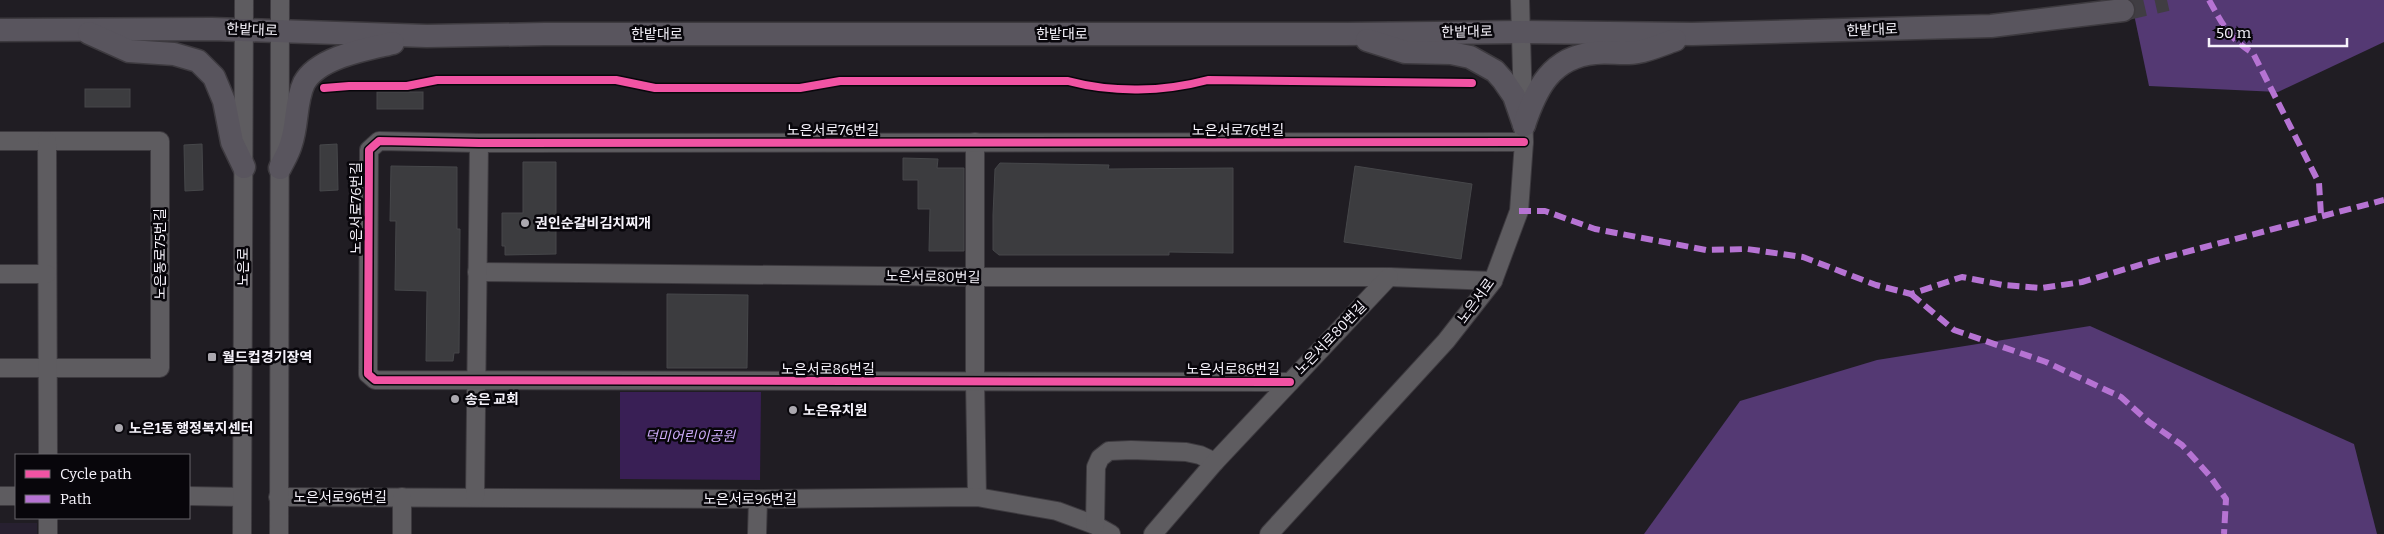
<svg xmlns="http://www.w3.org/2000/svg" width="2384" height="534" font-family="Bitter,'Noto Sans KR',serif">
	<style>
		.built { fill: #272030 }
		.green { fill: #391f55 }
		.forest { fill: #543973 }
		.building { fill: #3c3c3f; stroke: #46474a }
		.lines { fill: none; stroke-linecap: round; stroke-linejoin: round }
		.major-tunnel { stroke: #403d43; stroke-width: 22; stroke-dasharray: 22 11; stroke-linecap: butt }
		.minor-casing { stroke: #3d3a3f; stroke-width: 20 }
		.major-casing { stroke: #3d3a3f; stroke-width: 25 }
		.minor { stroke: #5e5c60; stroke-width: 18 }
		.major { stroke: #59555e; stroke-width: 22 }
		.quiet { stroke: #b673d3; stroke-width: 6; stroke-dasharray: 12 6; stroke-linecap: butt }
		.cycleway-casing { stroke: #08060b; stroke-width: 11 }
		.cycleway { stroke: #f153a3; stroke-width: 8 }
		.poi-dot { fill: #aba8af; stroke: #08060b; stroke-width: 2 }
		.labels { text-anchor: middle; dominant-baseline: central; stroke-width: 5; stroke-linejoin: round; paint-order: stroke }
		.street-label { font-size: 14px; fill: #f6f3fb; stroke: #08060b }
		.poi-label { font-size: 14px; font-weight: bold; fill: #f6f3fb; stroke: #08060b; text-anchor: start }
		.park-label { font-size: 14px; font-style: italic; fill: #cfaefb; stroke: #08060b }
	</style>
	<rect width="100%" height="100%" fill="#201d23"/>
	<rect class="built" x="0" y="523" width="37" height="11"/>
	<polygon class="green" points="620,392 761,392 760,480 620,479"/>
	<g class="forest">
		<polygon points="2131,0 2384,0 2384,42 2278,92 2149,86"/>
		<polygon points="2090,326 2354,444 2377,534 1644,534 1740,401 1877,360"/>
	</g>
	<g class="building">
		<rect x="85" y="89" width="45" height="18"/>
		<rect x="377" y="92" width="46" height="17"/>
		<polygon points="202,144 203,190 185,191 184,145"/>
		<polygon points="337,144 338,190 320,191 320,145"/>
		<polygon points="903,158 938,159 937,168 964,168 964,251 929,251 930,209 918,209 918,180 903,180"/>
		<polygon points="523,162 556,162 556,254 505,255 505,246 502,246 502,213 523,213"/>
		<polygon points="1000,163 1109,165 1108,169 1233,168 1233,253 1169,252 1169,255 999,255 993,250 993,215 995,169"/>
		<polygon points="391,166 457,167 457,229 460,229 459,353 454,353 453,361 426,361 427,291 395,290 396,221 390,221"/>
		<polygon points="1355,166 1472,184 1461,259 1344,242"/>
		<polygon points="667,294 748,295 747,368 667,368"/>
	</g>
	<g class="lines">
		<polyline class="major-tunnel" points="2123,10 2167,0"/>
		<g class="minor-casing">
			<g id="minor">
				<polyline points="0,141 160,141 160,368 0,368"/>
				<polyline points="47,141 48,455"/>
				<polyline points="975,142 975,382 977,497"/>
				<polyline points="477,272 976,277 1389,277 1493,281"/>
				<polyline points="0,274 47,274"/>
				<polyline points="1290,382 375,380 368,374 369,150 379,141 479,143 1524,142"/>
				<polyline points="0,496 16,496"/>
				<polyline points="189,496 242,497"/>
				<polyline points="278,497 758,499 977,497 1057,511 1095,525 1111,534"/>
				<polyline points="402,497 402,534"/>
				<polyline points="475,497 479,143"/>
				<polyline points="48,518 48,534"/>
				<polyline points="1095,525 1096,467 1100,458 1109,451 1131,450 1186,452 1200,455 1215,462"/>
				<polyline points="242,534 244,0"/>
				<polyline points="279,534 280,0"/>
				<polyline points="757,534 758,499"/>
				<polyline points="1153,534 1215,462 1389,277"/>
				<polyline points="1269,534 1446,341 1493,281 1519,211 1524,142 1520,0"/>
			</g>
		</g>
		<g class="major-casing">
			<g id="major">
				<polyline points="0,30 212,29 427,36 545,34 1347,34 1521,32 1692,34 1991,26 2123,10"/>
				<polyline points="89,33 129,51 174,54 198,61 214,77 224,101 232,142 244,167"/>
				<polyline points="1367,40 1405,52 1451,53 1470,57 1495,71 1503,80 1514,96 1524,125"/>
				<path d="M1524,125c12,-36 27,-68 71,-72 14,-2 29,2 43,-1 12,-2 25,-8 37,-12"/>
				<path d="M280,168c4,-8 9,-16 11,-24 7,-20 4,-42 13,-61 14,-26 63,-34 89,-40"/>
			</g>
		</g>
		<use href="#minor" class="minor"/>
		<use href="#major" class="major"/>
		<g class="quiet">
			<path d="M2209,0c13,23 20,39 44,53l66,130 2,32"/>
			<polyline points="1519,211 1545,211 1595,229 1706,250 1747,249 1803,257 1876,285 1911,294 1962,277 2003,285 2042,288 2082,282 2163,258 2384,200"/>
			<polyline points="1911,294 1954,330 2046,362 2121,397 2149,422 2182,445 2209,475 2226,499 2224,534"/>
		</g>
		<g class="cycleway-casing">
			<g id="cycleway">
				<path d="M324,88l25,-2h58l30,-6h179l39,8h145l40,-7h228c45,12 95,11 140,-1l264,3"/>
				<polyline points="1290,382 375,380 368,374 369,150 379,141 479,143 1524,142"/>
			</g>
		</g>
		<use href="#cycleway" class="cycleway"/>
	</g>
	<g class="poi-dot">
		<circle cx="525" cy="223" r="5"/>
		<rect x="207" y="352" width="10" height="10" rx="2.5"/>
		<circle cx="455" cy="399" r="5"/>
		<circle cx="793" cy="410" r="5"/>
		<circle cx="119" cy="428" r="5"/>
	</g>
	<g class="labels">
		<g class="street-label">
			<text transform="translate(252 30) rotate(2)">한밭대로</text>
			<text transform="translate(1872 30) rotate(-2)">한밭대로</text>
			<text transform="translate(1467 32) rotate(-1)">한밭대로</text>
			<text x="657" y="34">한밭대로</text>
			<text x="1062" y="34">한밭대로</text>
			<text x="833" y="130">노은서로76번길</text>
			<text x="1238" y="130">노은서로76번길</text>
			<text transform="translate(356 208) rotate(-90)">노은서로76번길</text>
			<text transform="translate(160 254) rotate(-90)">노은동로75번길</text>
			<text transform="translate(243 267) rotate(-90)">노은로</text>
			<text transform="translate(933 277) rotate(1)">노은서로80번길</text>
			<text transform="translate(1476 301) rotate(-54)">노은서로</text>
			<text transform="translate(1331 338) rotate(-46)">노은서로80번길</text>
			<text x="828" y="369">노은서로86번길</text>
			<text x="1233" y="369">노은서로86번길</text>
			<text x="340" y="497">노은서로96번길</text>
			<text x="750" y="499">노은서로96번길</text>
		</g>
		<g class="poi-label">
			<text x="535" y="223">권인순갈비김치찌개</text>
			<text x="222" y="357">월드컵경기장역</text>
			<text x="465" y="399">송은 교회</text>
			<text x="803" y="410">노은유치원</text>
			<text x="129" y="428">노은1동 행정복지센터</text>
		</g>
		<g class="park-label">
			<text x="690" y="436">덕미어린이공원</text>
		</g>
	</g>
	<rect x="15" y="454" width="175" height="65" fill="#08060b" stroke="#67656b"/>
	<rect x="25" y="470" width="25" height="8" fill="#f153a3" stroke="#67656b"/>
	<text x="60" y="479" font-size="15" fill="#f6f3fb">Cycle path</text>
	<rect x="25" y="495" width="25" height="8" fill="#b673d3" stroke="#67656b"/>
	<text x="60" y="504" font-size="15" fill="#f6f3fb">Path</text>
	<path d="M2209 38v8h138v-8" fill="none" stroke="#f6f3fb" stroke-width="2.5"/>
	<text x="2216" y="38" font-size="15" fill="#f6f3fb" stroke="#08060b" stroke-width="4" paint-order="stroke">50 m</text>
</svg>
